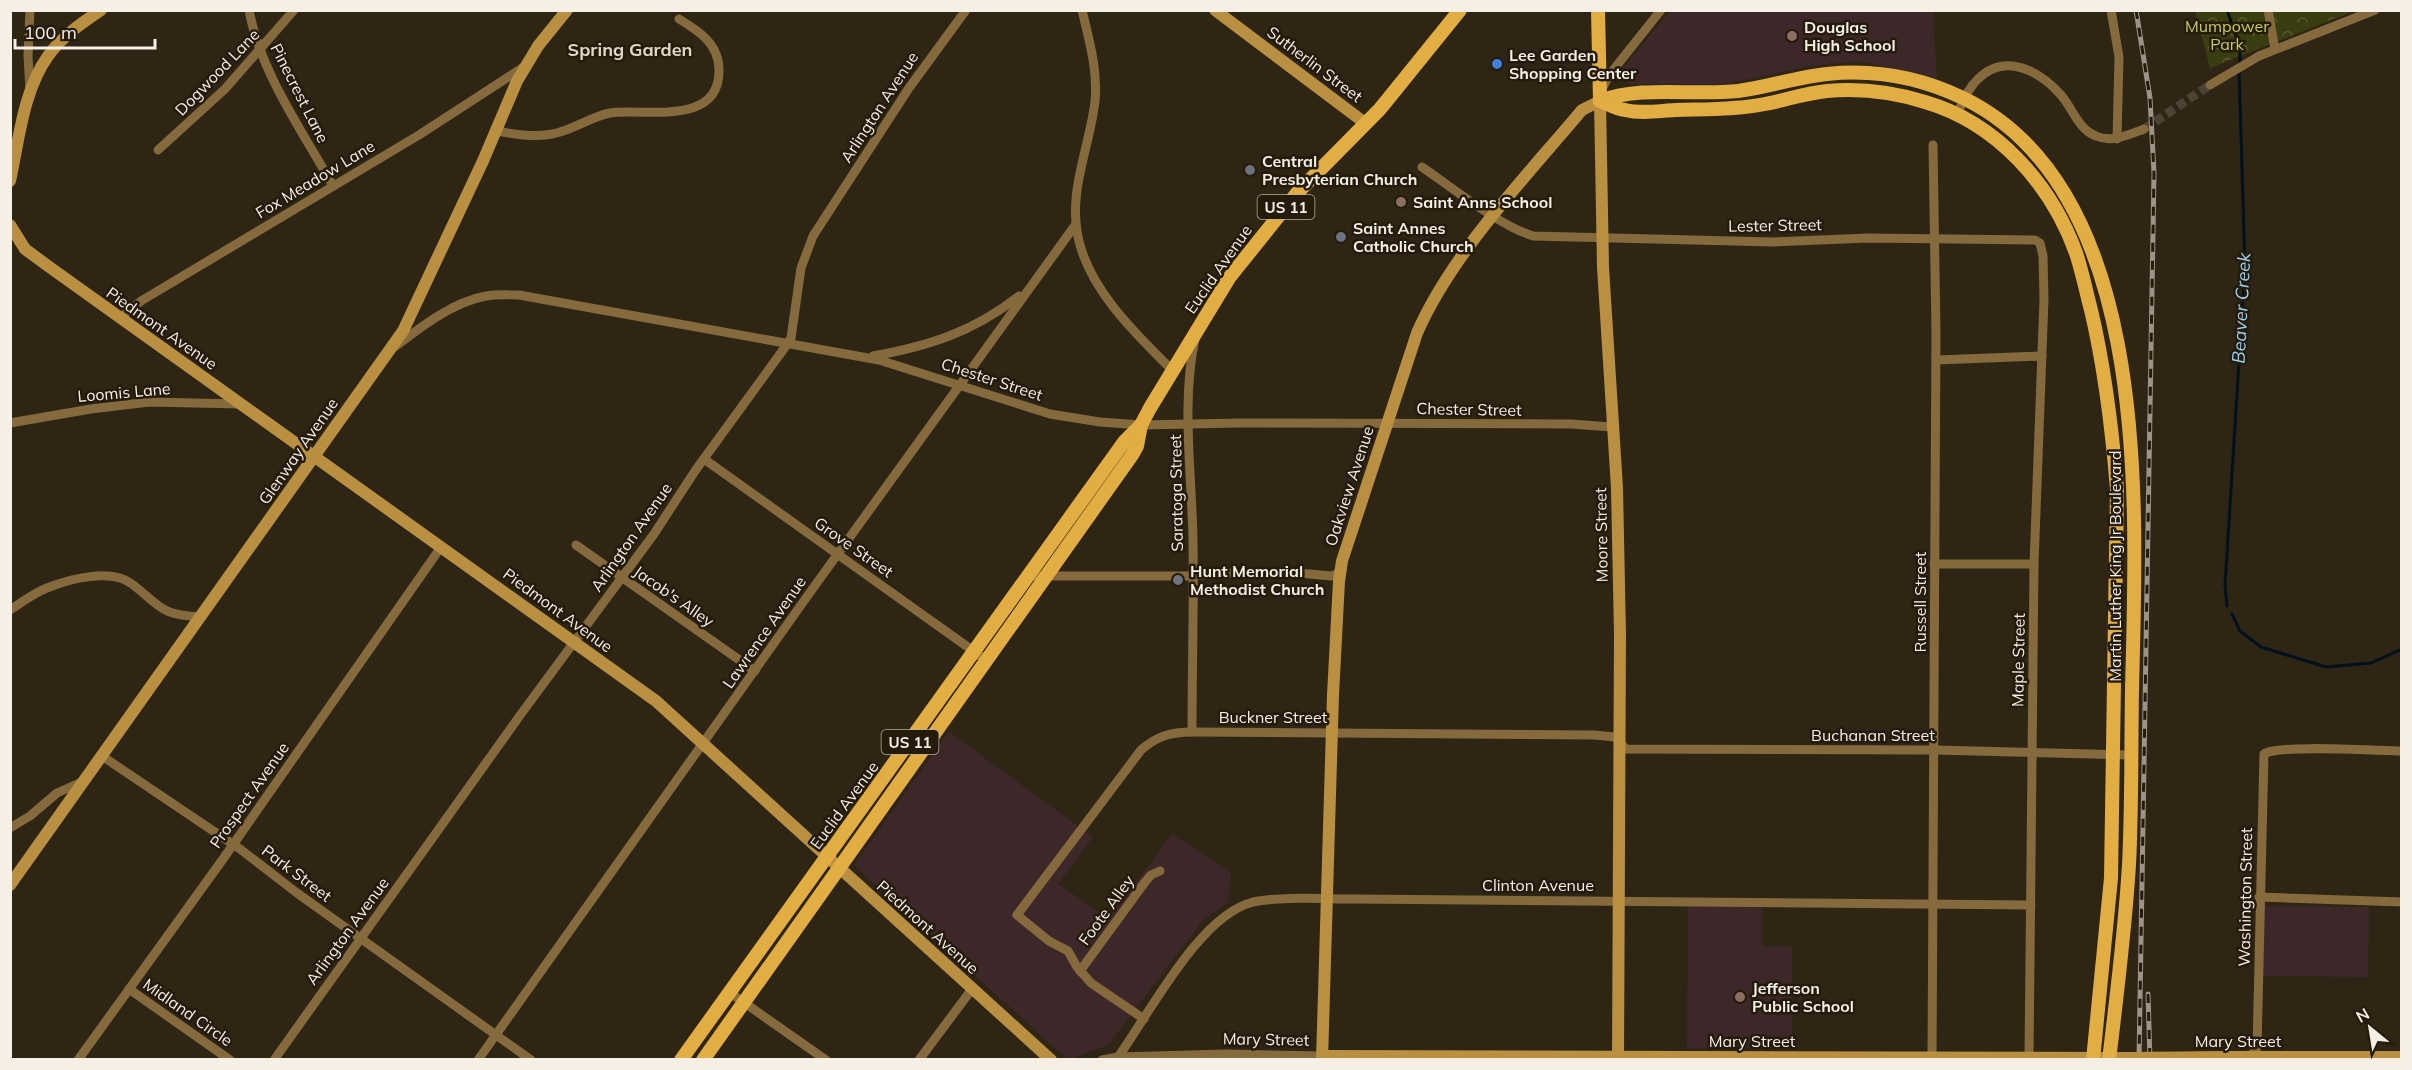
<svg xmlns="http://www.w3.org/2000/svg" width="2412" height="1070" font-family="Mulish,sans-serif">
	<style>
		.education { fill: #3c2828 }
		.forest { fill: url(#forest-crowns) }
		.lines { fill: none; stroke-linecap: round; stroke-linejoin: round }
		.stream { stroke: #00101c; stroke-width: 3 }
		.street-tunnel { stroke: #4d4334; stroke-width: 9; stroke-dasharray: 9 4.5; stroke-linecap: butt }
		.street { stroke: #846a3c; stroke-width: 9 }
		.secondary { stroke: #b99041; stroke-width: 12 }
		.primary { stroke: #e2ad43; stroke-width: 14 }
		.rail-casing { stroke: #9d9488; stroke-width: 5 }
		.rail { stroke: #251b0b; stroke-width: 3; stroke-dasharray: 9; stroke-linecap: butt }
		.secondary-bridge { stroke: #b99041; stroke-width: 12 }
		.education-dot { fill: #8d6e63; stroke: #251b0b; stroke-width: 2 }
		.shop-dot { fill: #3f7fe0; stroke: #251b0b; stroke-width: 2 }
		.worship-dot { fill: #6b7280; stroke: #251b0b; stroke-width: 2 }
		.labels { text-anchor: middle; dominant-baseline: central; stroke-width: 5; stroke-linejoin: round; paint-order: stroke }
		.shield { fill: #251b0b; stroke: #b7afa4; stroke-width: 1.5 }
		.shield-label { font-size: 15px; font-weight: bold; fill: #f6efe5 }
		.park-label { font-size: 16px; fill: #c4cc64; stroke: #251b0b }
		.poi-label { font-size: 16px; font-weight: bold; fill: #f6efe5; stroke: #251b0b; text-anchor: start }
		.street-label { font-size: 16px; fill: #f6efe5; stroke: #251b0b }
		.neighbourhood-label { font-size: 18px; font-weight: bold; fill: #e3d6c2; stroke: #251b0b }
		.water-label { font-size: 18px; font-style: italic; fill: #9ad4f7; stroke: #251b0b }
	</style>
	<defs>
		<pattern id="forest-crowns" width="20" height="18" patternUnits="userSpaceOnUse" patternTransform="scale(1.5)"><rect width="20" height="18" fill="#3a3d0f"/><path d="M2 6a3 3 0 1 1 6 0M12 15a3 3 0 1 1 6 0" fill="none" stroke="#575932"/></pattern>
	</defs>
	<rect width="100%" height="100%" fill="#2f2515"/>
	<g class="education">
		<polygon points="1670,11 1933,11 1937,79 1860,61 1809,66 1726,84 1629,84 1623,79 1621,75 1624,67"/>
		<polygon points="949,732 1093,837 1058,884 1109,919 1172,834 1231,873 1228,902 1202,921 1108,1045 1068,1060 854,865"/>
		<polygon points="1688,906 1762,906 1762,946 1792,947 1792,1048 1687,1048"/>
		<polygon points="2264,906 2369,907 2368,977 2263,976"/>
	</g>
	<polygon class="forest" points="2195,10 2354,11 2210,68"/>
	<g class="lines">
		<g class="stream">
			<polyline points="2227,10 2240,47 2240,64"/>
			<polyline points="2227,606 2225,585 2245,266 2239,70"/>
			<polyline points="2232,614 2240,631 2261,647 2326,667 2371,663 2402,649"/>
		</g>
		<polyline class="street-tunnel" points="2144,129 2210,85"/>
		<g class="street">
			<path d="M249,10c11,62 54,122 84,176"/>
			<path d="M1082,10c7,30 16,60 13,91 -5,45 -27,90 -17,136 11,53 58,97 94,133"/>
			<polyline points="2111,10 2119,57 2117,139"/>
			<polyline points="2268,10 2275,49"/>
			<polyline points="2210,85 2259,56 2375,10"/>
			<polyline points="1602,89 1610,74 1661,10"/>
			<polyline points="30,90 28,56 30,10"/>
			<path d="M1957,114c6,-12 11,-26 21,-35 27,-27 62,-8 83,16 12,14 17,34 35,41 16,7 32,-1 48,-7"/>
			<path d="M496,131c23,4 45,8 67,0 16,-5 31,-15 47,-18 35,-5 110,14 109,-43 0,-26 -20,-39 -40,-51"/>
			<polyline points="158,150 225,89 294,10"/>
			<path d="M1422,167c29,20 78,59 111,69l240,6 95,-4 167,2 5,3 3,13 1,43 -10,265 -5,493"/>
			<polyline points="120,318 141,301 419,135 525,66"/>
			<path d="M396,346c26,-20 57,-44 90,-50 11,-2 22,-1 33,-1l360,65 171,54 50,8 41,3 98,-2 332,1 41,3"/>
			<path d="M873,356c56,-10 100,-24 146,-60"/>
			<polyline points="1936,360 2042,356"/>
			<polyline points="10,423 91,409 149,402 240,404"/>
			<polyline points="704,459 986,660"/>
			<polyline points="576,545 755,671"/>
			<polyline points="1934,564 2034,564"/>
			<polyline points="1030,576 1187,576 1229,573 1299,573 1331,576 1340,573"/>
			<path d="M10,610c12,-8 24,-17 37,-22 22,-9 64,-20 85,-4 31,24 26,30 69,33"/>
			<path d="M1192,732c0,-64 2,-128 1,-192 -1,-65 -12,-138 2,-201"/>
			<polyline points="102,756 240,849 297,893 531,1060"/>
			<polyline points="10,828 30,816 57,793 84,781"/>
			<polyline points="2259,897 2402,902"/>
			<polyline points="1080,971 1145,882 1151,875 1160,871"/>
			<polyline points="129,989 230,1060"/>
			<polyline points="729,992 826,1060"/>
			<path d="M1144,1019l-53,-36 -14,-16 -9,-16 -19,-10 -32,-26 124,-165c16,-14 30,-18 51,-18l402,3 21,2 11,12 308,1 197,5"/>
			<path d="M2249,1058l8,-10 7,-294c13,-10 115,-3 138,-3"/>
			<polyline points="78,1060 223,859 441,547"/>
			<polyline points="274,1060 521,714 654,534 695,471 788,343 791,338 801,268 813,236 909,88 966,10"/>
			<polyline points="478,1060 811,591 1076,224"/>
			<polyline points="919,1060 972,989"/>
			<polyline points="1102,1060 1118,1057 1226,1054 1323,1056"/>
			<path d="M1116,1060c33,-45 83,-145 137,-158 29,-6 72,-3 102,-3l676,6"/>
			<polyline points="1932,1060 1936,333 1933,145"/>
		</g>
		<g class="secondary">
			<polyline points="1215,10 1365,123"/>
			<path d="M10,181c9,-41 13,-90 38,-125 13,-19 34,-33 53,-46"/>
			<polyline points="10,225 25,249 48,266 656,701 1051,1060"/>
			<polyline points="10,885 403,331 483,161 517,81 538,46 567,10"/>
			<polyline points="1323,1056 2128,1058"/>
			<polyline points="2228,1057 2402,1057"/>
			<path d="M1322,1060l11,-365 6,-114 3,-20 75,-228c35,-80 108,-155 165,-223l18,-9 3,166 14,221 3,146 -2,426"/>
		</g>
		<g class="primary">
			<polyline points="1598,10 1600,101"/>
			<path d="M1600,101c44,-16 92,-5 138,-10 30,-4 59,-14 89,-17 47,-5 94,4 136,24 192,93 173,414 169,592 -1,59 0,117 -3,175 -4,65 -12,130 -20,195"/>
			<path d="M1600,101c8,3 16,8 25,9 16,4 33,1 50,0 30,-1 60,0 90,-6 21,-4 41,-11 62,-13 33,-3 66,1 98,11 72,21 126,82 151,151 6,18 10,38 15,57 14,59 21,118 26,179l-6,389 -18,182"/>
			<polyline points="681,1060 1124,442 1141,425"/>
			<polyline points="703,1060 1132,455 1137,446 1141,425 1150,408 1229,278 1297,193 1380,109 1460,10"/>
		</g>
		<g class="rail-casing">
			<g id="rail">
				<polyline points="2136,10 2150,98 2154,173 2139,1060"/>
				<polyline points="2148,994 2150,1060"/>
			</g>
		</g>
		<use href="#rail" class="rail"/>
		<polyline class="secondary-bridge" points="2128,1058 2228,1057"/>
	</g>
	<g class="education-dot">
		<circle cx="1792" cy="36" r="6"/>
		<circle cx="1401" cy="202" r="6"/>
		<circle cx="1740" cy="997" r="6"/>
	</g>
	<circle class="shop-dot" cx="1497" cy="64" r="6"/>
	<g class="worship-dot">
		<circle cx="1250" cy="170" r="6"/>
		<circle cx="1341" cy="237" r="6"/>
		<circle cx="1178" cy="580" r="6"/>
	</g>
	<g class="labels">
		<g class="shield">
			<rect x="1257.5" y="195" width="57" height="24" rx="4.5"/>
			<rect x="881.5" y="730" width="57" height="24" rx="4.5"/>
		</g>
		<g class="shield-label">
			<text x="1286" y="207">US 11</text>
			<text x="910" y="742">US 11</text>
		</g>
		<g class="park-label">
			<text x="2227" y="26">Mumpower<tspan x="2227" dy="18">Park</tspan></text>
		</g>
		<g class="poi-label">
			<text x="1804" y="27">Douglas<tspan x="1804" dy="18">High School</tspan></text>
			<text x="1509" y="55">Lee Garden<tspan x="1509" dy="18">Shopping Center</tspan></text>
			<text x="1262" y="161">Central<tspan x="1262" dy="18">Presbyterian Church</tspan></text>
			<text x="1413" y="202">Saint Anns School</text>
			<text x="1353" y="228">Saint Annes<tspan x="1353" dy="18">Catholic Church</tspan></text>
			<text x="1190" y="571">Hunt Memorial<tspan x="1190" dy="18">Methodist Church</tspan></text>
			<text x="1752" y="988">Jefferson<tspan x="1752" dy="18">Public School</tspan></text>
		</g>
		<g class="street-label">
			<text transform="translate(1315 64) rotate(37)">Sutherlin Street</text>
			<text transform="translate(217 72) rotate(-46)">Dogwood Lane</text>
			<text transform="translate(300 93) rotate(63)">Pinecrest Lane</text>
			<text transform="translate(879 107) rotate(-57)">Arlington Avenue</text>
			<text transform="translate(315 179) rotate(-31)">Fox Meadow Lane</text>
			<text transform="translate(1775 225) rotate(-1)">Lester Street</text>
			<text transform="translate(1218 269) rotate(-55)">Euclid Avenue</text>
			<text transform="translate(162 328) rotate(35)">Piedmont Avenue</text>
			<text transform="translate(992 379) rotate(18)">Chester Street</text>
			<text transform="translate(124 392) rotate(-5)">Loomis Lane</text>
			<text transform="translate(1469 409) rotate(1)">Chester Street</text>
			<text transform="translate(298 451) rotate(-55)">Glenway Avenue</text>
			<text transform="translate(1349 486) rotate(-72)">Oakview Avenue</text>
			<text transform="translate(1176 493) rotate(-91)">Saratoga Street</text>
			<text transform="translate(1601 535) rotate(-91)">Moore Street</text>
			<text transform="translate(631 537) rotate(-55)">Arlington Avenue</text>
			<text transform="translate(854 547) rotate(35)">Grove Street</text>
			<text transform="translate(2115 566) rotate(-90)">Martin Luther King Jr Boulevard</text>
			<text transform="translate(674 596) rotate(35)">Jacob's Alley</text>
			<text transform="translate(1920 602) rotate(-90)">Russell Street</text>
			<text transform="translate(558 610) rotate(36)">Piedmont Avenue</text>
			<text transform="translate(764 632) rotate(-55)">Lawrence Avenue</text>
			<text transform="translate(2018 660) rotate(-89)">Maple Street</text>
			<text x="1273" y="717">Buckner Street</text>
			<text x="1873" y="735">Buchanan Street</text>
			<text transform="translate(249 795) rotate(-55)">Prospect Avenue</text>
			<text transform="translate(844 805) rotate(-54)">Euclid Avenue</text>
			<text transform="translate(297 873) rotate(37)">Park Street</text>
			<text x="1538" y="885">Clinton Avenue</text>
			<text transform="translate(2245 897) rotate(-89)">Washington Street</text>
			<text transform="translate(1106 910) rotate(-54)">Foote Alley</text>
			<text transform="translate(928 927) rotate(42)">Piedmont Avenue</text>
			<text transform="translate(347 931) rotate(-54)">Arlington Avenue</text>
			<text transform="translate(188 1012) rotate(35)">Midland Circle</text>
			<text transform="translate(1266 1039) rotate(1)">Mary Street</text>
			<text x="1752" y="1041">Mary Street</text>
			<text x="2238" y="1041">Mary Street</text>
		</g>
		<g class="neighbourhood-label">
			<text x="630" y="49">Spring Garden</text>
		</g>
		<g class="water-label">
			<text transform="translate(2241 308) rotate(-87)">Beaver Creek</text>
		</g>
	</g>
	<rect width="2412" height="1070" fill="none" stroke="#f6efe5" stroke-width="24"/>
	<g transform="translate(2370 1028) rotate(330)" stroke="#251b0b" stroke-width="4.5" paint-order="stroke">
	<path d="M0-4.5L10 22L0 15L-10 22Z" fill="#f6efe5"/>
	<text y="-9" font-size="16" font-weight="bold" text-anchor="middle" fill="#f6efe5">N</text>
	</g>
	<path d="M15 39v9h140v-9" fill="none" stroke="#f6efe5" stroke-width="3"/>
	<text x="24" y="39" font-size="18" fill="#f6efe5" stroke="#251b0b" stroke-width="4.5" paint-order="stroke">100 m</text>
</svg>
